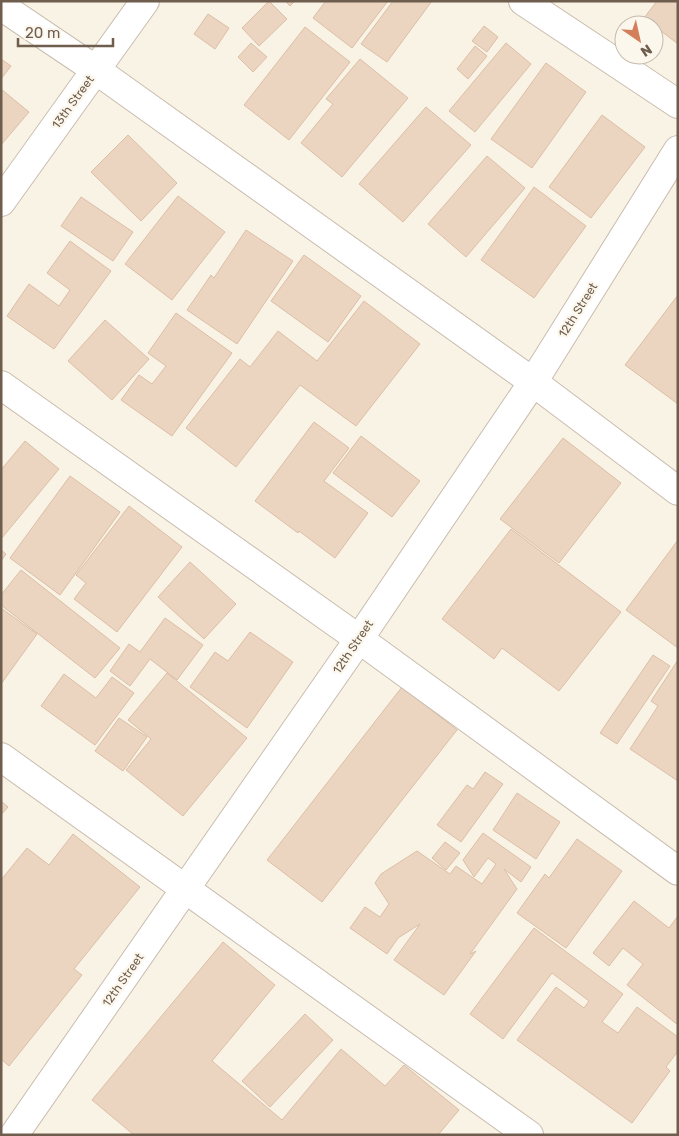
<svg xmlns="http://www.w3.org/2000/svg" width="679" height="1136" font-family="Rubik,sans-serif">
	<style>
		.building { fill: #ebd5c1; stroke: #dcbea4 }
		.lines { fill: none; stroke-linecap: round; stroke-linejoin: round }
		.minor-casing { stroke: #c9bcae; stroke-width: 30 }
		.minor { stroke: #fff; stroke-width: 28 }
		.labels { text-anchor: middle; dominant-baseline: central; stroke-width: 4.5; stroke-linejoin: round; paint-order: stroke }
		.street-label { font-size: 12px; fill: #6f5d4e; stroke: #fcf7ec }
	</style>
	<rect width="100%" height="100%" fill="#f9f3e6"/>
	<g class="building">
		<polygon points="269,1 287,19 259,46 242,28"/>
		<polygon points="285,1 295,1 290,6"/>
		<polygon points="323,1 388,1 352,48 313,18 325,2"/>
		<polygon points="393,1 432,1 387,62 361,44"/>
		<polygon points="657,1 678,1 678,44 644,18"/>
		<polygon points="208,14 229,28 215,49 194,34"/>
		<polygon points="484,26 498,37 487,52 472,41"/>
		<polygon points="305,27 350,62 289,140 244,105"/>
		<polygon points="251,43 267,57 253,72 238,57"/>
		<polygon points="506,43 531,64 475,132 449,111"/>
		<polygon points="475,46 487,56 468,79 457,69"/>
		<polygon points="1,59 11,66 1,79"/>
		<polygon points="360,59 408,98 342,177 301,143 333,104 326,99"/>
		<polygon points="546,63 586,92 532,168 491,139"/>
		<polygon points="1,89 29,112 1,145"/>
		<polygon points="426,107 471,145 403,222 359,184"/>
		<polygon points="602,115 645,147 591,218 549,187"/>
		<polygon points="128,135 177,183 141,221 91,172"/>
		<polygon points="487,156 525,188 466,257 428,224"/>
		<polygon points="534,187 586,226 534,298 481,260"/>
		<polygon points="178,196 225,232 172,300 125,264"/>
		<polygon points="81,197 133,232 113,261 61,226"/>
		<polygon points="246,230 293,261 237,344 187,310 211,275 214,278"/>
		<polygon points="70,241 111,271 54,349 7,316 29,284 59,306 70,290 47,273"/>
		<polygon points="304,255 361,296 328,342 271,301"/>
		<polygon points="678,295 678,404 625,365"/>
		<polygon points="364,301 420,344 356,426 300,385 236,467 186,428 240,359 250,367 278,331 317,361"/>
		<polygon points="176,313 232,353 172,436 121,400 139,375 152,384 166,366 148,353"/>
		<polygon points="105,320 149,359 112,400 68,361"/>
		<polygon points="314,422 349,448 324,481 368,513 335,558 299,531 298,533 255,501"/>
		<polygon points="361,436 420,481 392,517 333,473"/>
		<polygon points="563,438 621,483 559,563 500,519"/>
		<polygon points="25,441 59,469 1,539 1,470"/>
		<polygon points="70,476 120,512 60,595 10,558"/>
		<polygon points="129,506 182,547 117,632 74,599 86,583 76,575"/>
		<polygon points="511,529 621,612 559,691 502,648 494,659 442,619"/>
		<polygon points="678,540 678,648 626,610"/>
		<polygon points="1,550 6,554 1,561"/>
		<polygon points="190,562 236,604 204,639 158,597"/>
		<polygon points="21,570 120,648 95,678 1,605 1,595"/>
		<polygon points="1,608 37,634 1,684"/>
		<polygon points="165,618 203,645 177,680 150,659 130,686 110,671 129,644 140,652"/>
		<polygon points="250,632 293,662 247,728 190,687 215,652 228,661"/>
		<polygon points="653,655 670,666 617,744 600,733"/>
		<polygon points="678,660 678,781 630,749 658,706 651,701"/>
		<polygon points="167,673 247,738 183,816 126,770 151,739 128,720"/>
		<polygon points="64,674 96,698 112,677 134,693 95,745 41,706"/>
		<polygon points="402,687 457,730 322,902 267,860"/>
		<polygon points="119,718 147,737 123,771 95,751"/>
		<polygon points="485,772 503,784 461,842 437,825 467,785 473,789"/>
		<polygon points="517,793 560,822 536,859 493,830"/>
		<polygon points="1,801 8,807 1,815"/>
		<polygon points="483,833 531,867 521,882 504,869 517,889 470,954 476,951 444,995 394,960 420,924 398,938 387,954 350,928 365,907 380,917 389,904 375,883 381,874 417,851 450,874 456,866 482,884 496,864 488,858 474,877 463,860"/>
		<polygon points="73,834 140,887 74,969 82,975 9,1066 1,1059 1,880 27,848 49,865"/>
		<polygon points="577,839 622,871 566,948 517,913 545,874 549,878"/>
		<polygon points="445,842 460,853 446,870 432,858"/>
		<polygon points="634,901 669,928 678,916 678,1025 627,985 643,964 623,948 609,966 593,953"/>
		<polygon points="534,928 623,994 602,1022 618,1033 637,1007 678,1037 678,1051 666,1067 670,1071 632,1123 517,1040 556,987 584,1008 589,1001 552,973 503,1039 470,1014"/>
		<polygon points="223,942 275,985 212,1061 282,1120 341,1049 385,1086 404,1065 459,1110 438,1135 134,1135 92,1100"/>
		<polygon points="305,1014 333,1040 270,1107 242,1081"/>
	</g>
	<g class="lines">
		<g class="minor-casing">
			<g id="minor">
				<polyline points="523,1 678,104"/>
				<polyline points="1,6 96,70 533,382 678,491"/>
				<polyline points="1,202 145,1"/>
				<polyline points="1,385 359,639 678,871"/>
				<polyline points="1,757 529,1135"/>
				<polyline points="14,1135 359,639 533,382 678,150"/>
			</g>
		</g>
		<use href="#minor" class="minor"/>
	</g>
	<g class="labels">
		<g class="street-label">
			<text transform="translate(73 102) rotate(-54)">13th Street</text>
			<text transform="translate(578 310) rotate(-58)">12th Street</text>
			<text transform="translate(353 647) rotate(-56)">12th Street</text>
			<text transform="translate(123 980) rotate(-55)">12th Street</text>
		</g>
	</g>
	<rect width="679" height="1136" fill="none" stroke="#6f5d4e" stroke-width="5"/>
	<g transform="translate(639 40) rotate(146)"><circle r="24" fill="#fcf7ec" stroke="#c4b9ad"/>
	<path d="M0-4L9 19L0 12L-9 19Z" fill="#d47f5b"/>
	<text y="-8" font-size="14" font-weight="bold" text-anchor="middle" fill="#6f5d4e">N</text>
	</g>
	<path d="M18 38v8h95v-8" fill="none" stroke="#6f5d4e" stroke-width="2.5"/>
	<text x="25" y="38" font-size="15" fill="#6f5d4e" stroke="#fcf7ec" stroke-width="4" paint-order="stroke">20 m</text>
</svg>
